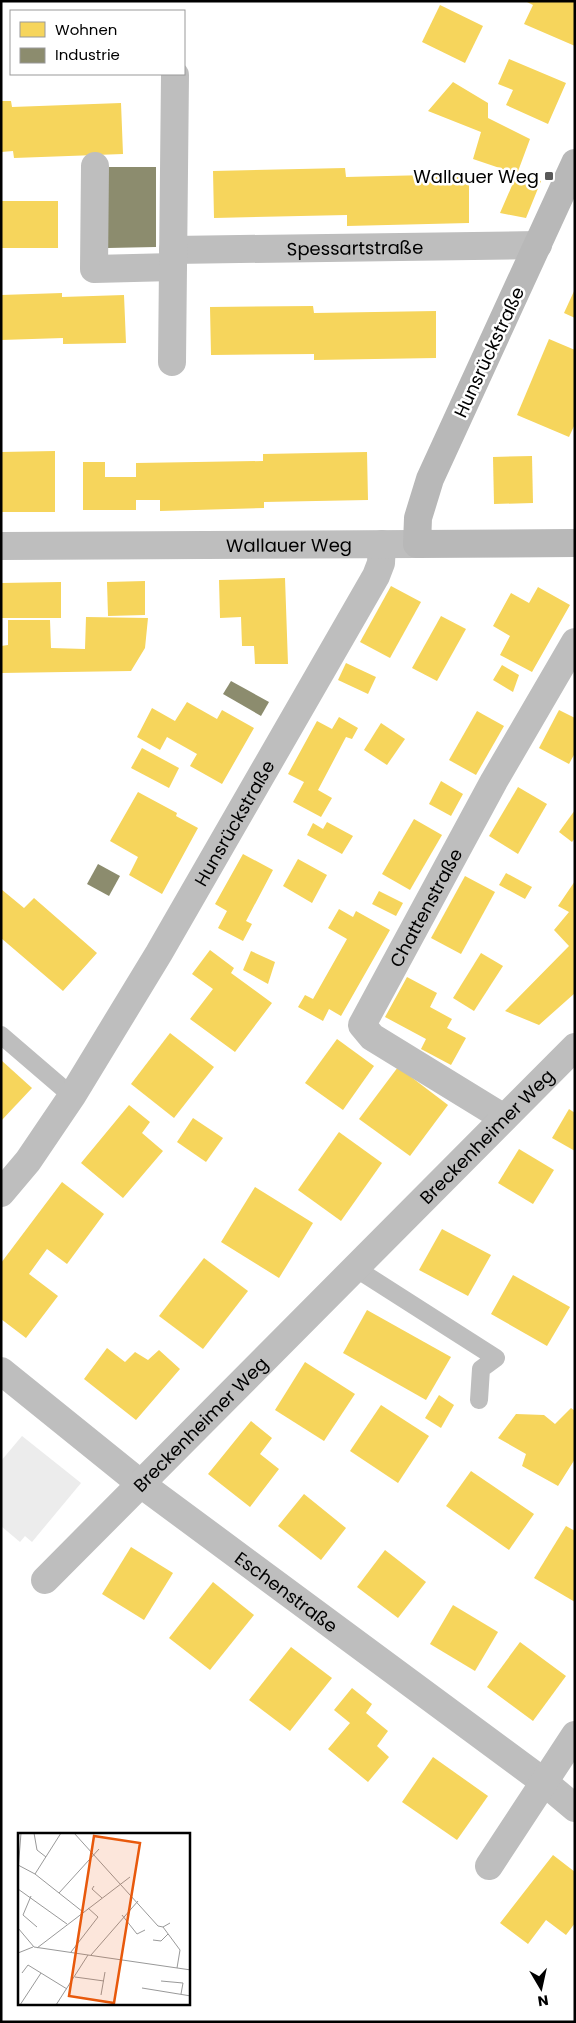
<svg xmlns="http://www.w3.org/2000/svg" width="576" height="2023" font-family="Poppins,sans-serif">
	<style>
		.green { fill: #ececec }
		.homes { fill: #f6d55c }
		.industry { fill: #8c8c6e }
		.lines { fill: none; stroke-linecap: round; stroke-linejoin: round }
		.service { stroke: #bebebe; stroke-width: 18 }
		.minor { stroke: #bebebe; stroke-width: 28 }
		.tertiary { stroke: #bebebe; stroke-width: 28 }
		.secondary { stroke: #b8b8b8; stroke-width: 28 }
		.poi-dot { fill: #595959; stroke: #fff; stroke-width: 2 }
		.labels { text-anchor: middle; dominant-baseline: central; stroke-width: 5; stroke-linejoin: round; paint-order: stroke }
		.poi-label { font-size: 18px; fill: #000; stroke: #fff; text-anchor: end }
		.street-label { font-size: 18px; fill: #000; stroke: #fff }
		.inset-road { fill: none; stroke: #999; stroke-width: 1 }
		.view { fill: #e8590c; fill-opacity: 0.15; stroke: #e8590c; stroke-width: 2.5 }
		.inset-edge { fill: none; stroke: #000; stroke-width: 2.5 }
	</style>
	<rect width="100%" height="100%" fill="#fff"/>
	<polygon class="green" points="22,1436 81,1483 32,1542 25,1536 20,1542 1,1526 1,1461"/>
	<g class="homes">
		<polygon points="525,1 575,1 575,46 524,24 533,5"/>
		<polygon points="440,5 483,26 465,63 422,42"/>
		<polygon points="509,59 566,83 548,124 506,105 513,90 498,84"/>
		<polygon points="453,82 488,103 488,118 530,139 517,174 541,181 526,218 500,213 517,174 473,159 481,132 428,111"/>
		<polygon points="1,101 11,101 12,107 121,103 123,154 14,158 13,151 1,152"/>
		<polygon points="345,168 346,177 469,174 469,223 347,226 347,215 214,218 213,171"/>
		<rect x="1" y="201" width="57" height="47"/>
		<polygon points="575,289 575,318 564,313"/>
		<polygon points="62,293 62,297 124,295 126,343 63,344 63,338 1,340 1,295"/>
		<polygon points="313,306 314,313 436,311 436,358 314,360 314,354 211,355 210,307"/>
		<polygon points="549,339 575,350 575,424 569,437 517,415"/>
		<polygon points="55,451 55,512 1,512 1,452"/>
		<polygon points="367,452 368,500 264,502 264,508 160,511 160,500 136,500 136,510 83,510 83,462 105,462 105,477 136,477 136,463 263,461 263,454"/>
		<polygon points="532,456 533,503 494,504 493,457"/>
		<polygon points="285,578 288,664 255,664 254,646 242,646 241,617 220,618 219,580"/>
		<polygon points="145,581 145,615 108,616 107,582"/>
		<polygon points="61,582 61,618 1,618 1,583"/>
		<polygon points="391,586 421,602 390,658 360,642"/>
		<polygon points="538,587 570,605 532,672 500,655 510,636 493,626 511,593 529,603"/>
		<polygon points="441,616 466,629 437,681 412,668"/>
		<polygon points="86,617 148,618 145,648 131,671 1,673 1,646 8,645 8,620 50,620 51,648 85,649"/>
		<polygon points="346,663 376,677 368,694 338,680"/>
		<polygon points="502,665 519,675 513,692 493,680"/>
		<polygon points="187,702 217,719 222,710 254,728 222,784 190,766 197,754 167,737 160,750 137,737 152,708 175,721"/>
		<polygon points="559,710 575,718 575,753 569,764 539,748"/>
		<polygon points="477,711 504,726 476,775 449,760"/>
		<polygon points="339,717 358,728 352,739 346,737 318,790 332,798 321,817 293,802 304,782 288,774 317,721 332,729"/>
		<polygon points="381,723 405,739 387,765 364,750"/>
		<polygon points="142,748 179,768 169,788 131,768"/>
		<polygon points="441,781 463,794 451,816 429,804"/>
		<polygon points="518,787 547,804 518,854 489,836"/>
		<polygon points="138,792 177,813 176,816 198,828 162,894 129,875 138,857 110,841"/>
		<polygon points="575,810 575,838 572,842 559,832"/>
		<polygon points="414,819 442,835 410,890 382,874"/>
		<polygon points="327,822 353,836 342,854 307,835 313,823 323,829"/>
		<polygon points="243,854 273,870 246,921 252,924 243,941 218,928 227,911 215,904"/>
		<polygon points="298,859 327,875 312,903 283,886"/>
		<polygon points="506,873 532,887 525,899 499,885"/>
		<polygon points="465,876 495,892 461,954 431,938"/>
		<polygon points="575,881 575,993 539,1025 505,1011 569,946 554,930 569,912 558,906"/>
		<polygon points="1,889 24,908 34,898 97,953 63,991 1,938"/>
		<polygon points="379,891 403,903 396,916 372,904"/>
		<polygon points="339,909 353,917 356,911 390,930 341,1016 329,1009 323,1021 298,1007 305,995 313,999 347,939 328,928"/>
		<polygon points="210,950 234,968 231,973 272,1003 235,1052 190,1019 213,989 192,974"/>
		<polygon points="251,951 275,962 268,984 243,970"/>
		<polygon points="481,953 503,966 474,1011 453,998"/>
		<polygon points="407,977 437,993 430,1007 452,1019 447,1028 466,1038 451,1065 421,1049 426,1039 385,1017"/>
		<polygon points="170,1033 214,1067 174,1118 131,1084"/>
		<polygon points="337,1039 374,1066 343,1110 305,1083"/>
		<polygon points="1,1060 32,1088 1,1121"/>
		<polygon points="398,1067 448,1105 410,1156 359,1119"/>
		<polygon points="129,1105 150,1122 142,1133 163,1151 123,1198 81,1163"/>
		<polygon points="569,1109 575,1113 575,1151 552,1138"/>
		<polygon points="193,1118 223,1138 206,1162 177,1142"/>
		<polygon points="339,1132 382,1163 341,1221 298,1190"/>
		<polygon points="519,1149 554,1170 533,1204 498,1183"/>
		<polygon points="62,1182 104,1214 67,1264 47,1249 29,1274 58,1296 26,1338 1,1319 1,1263"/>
		<polygon points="255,1187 313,1223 279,1278 221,1242"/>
		<polygon points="442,1229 491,1255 468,1296 419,1270"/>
		<polygon points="204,1258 248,1291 203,1349 159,1316"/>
		<polygon points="513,1275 570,1307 547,1346 491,1314"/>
		<polygon points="367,1310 451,1357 426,1400 343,1353"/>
		<polygon points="107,1348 125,1362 135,1352 148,1360 159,1350 180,1369 136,1420 84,1379"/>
		<polygon points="305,1362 355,1394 324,1441 275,1410"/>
		<polygon points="439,1395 454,1405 441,1428 425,1418"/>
		<polygon points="381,1405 429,1436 398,1483 350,1451"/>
		<polygon points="571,1408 575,1411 575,1459 558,1486 522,1466 526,1454 498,1438 516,1414 544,1415 555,1424"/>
		<polygon points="251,1421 272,1438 260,1454 279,1469 250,1507 208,1474"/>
		<polygon points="471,1471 534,1514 509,1550 446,1506"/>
		<polygon points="304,1494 346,1528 321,1560 278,1526"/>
		<polygon points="566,1526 575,1531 575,1602 534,1578"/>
		<polygon points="131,1547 173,1573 144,1620 102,1594"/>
		<polygon points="385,1550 426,1582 398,1618 357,1587"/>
		<polygon points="213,1582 254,1615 210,1670 169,1638"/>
		<polygon points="453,1605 498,1632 475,1671 430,1644"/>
		<polygon points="520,1642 566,1676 533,1721 487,1687"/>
		<polygon points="291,1647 332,1678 290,1731 249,1700"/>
		<polygon points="352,1688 372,1704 366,1713 388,1731 377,1746 389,1757 368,1782 328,1749 350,1723 334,1710"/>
		<polygon points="433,1757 488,1796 457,1840 402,1802"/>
		<polygon points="553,1855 575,1872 575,1923 566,1935 546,1920 528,1944 500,1923"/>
	</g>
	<g class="industry">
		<polygon points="108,167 156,167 156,247 108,248"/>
		<polygon points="231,681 269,702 261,716 223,694"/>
		<polygon points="98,864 120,876 109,896 87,884"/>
	</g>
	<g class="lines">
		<g class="service">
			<polyline points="1,1035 72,1096"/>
			<polyline points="355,1268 496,1358 481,1369 479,1400"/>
		</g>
		<g class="minor">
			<polyline points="95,166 94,269 173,267"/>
			<path id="s1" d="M173,250l365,-5"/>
			<polyline points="172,362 175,75"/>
			<path id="s2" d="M504,1118l-132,-81 -10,-12 132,-244 81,-139"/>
			<path id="s3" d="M1,1193l27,-32 44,-65 87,-143 217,-377 5,-13 1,-19"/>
			<path id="s4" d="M1,1371l140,113 403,298 31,26"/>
			<path id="s5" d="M45,1580l530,-533"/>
			<polyline points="489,1866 575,1735"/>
		</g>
		<path class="tertiary" id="s6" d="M1,546l416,-2"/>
		<polyline class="secondary" points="575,163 430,479 418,518 417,544 575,543"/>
	</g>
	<rect class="poi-dot" x="544" y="171" width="10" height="10" rx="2.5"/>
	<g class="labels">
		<g class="poi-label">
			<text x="539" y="176">Wallauer Weg</text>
		</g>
		<g class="street-label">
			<text stroke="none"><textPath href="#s1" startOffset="182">Spessartstraße</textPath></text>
			<text transform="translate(489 352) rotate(-65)">Hunsrückstraße</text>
			<text stroke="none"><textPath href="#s6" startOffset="288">Wallauer Weg</textPath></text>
			<text stroke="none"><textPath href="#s3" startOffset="438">Hunsrückstraße</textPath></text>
			<text stroke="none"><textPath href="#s2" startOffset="304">Chattenstraße</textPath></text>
			<text stroke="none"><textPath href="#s5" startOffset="626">Breckenheimer Weg</textPath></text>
			<text stroke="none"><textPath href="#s5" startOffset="220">Breckenheimer Weg</textPath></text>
			<text stroke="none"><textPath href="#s4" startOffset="361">Eschenstraße</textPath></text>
		</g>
	</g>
	<g transform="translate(18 1833)">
		<rect width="172" height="172" fill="#fff"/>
		<path class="inset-road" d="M16,0l3,17 9,7M56,0l84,93 5,1 7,-4M0,32l17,9 48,38M0,38l3,-38M17,41l26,-41M76,53l-2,3 10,9M0,56l49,35M41,60l40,-44M13,63l-8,19 14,12M104,82l15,19 8,-4M145,94l17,23 -3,18M0,95l16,19 54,8 -32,50M135,107l8,1 7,-7M19,115l93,-71M53,119l27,-35 -10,-9M0,120l15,-6M70,122l103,15M73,122l47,-54M4,140l6,-8 39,24M57,144l29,4M143,148l22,2 -2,11M124,155l49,8M83,162l4,-23M2,172l21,-32"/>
		<path class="view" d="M76,3l46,7 -26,160 -45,-7z"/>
		<rect width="172" height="172" class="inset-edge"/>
	</g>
	<rect width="576" height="2023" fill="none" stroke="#000000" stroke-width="5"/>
	<rect x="10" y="10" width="175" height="65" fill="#ffffff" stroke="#999999"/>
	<rect x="20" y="22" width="25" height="15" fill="#f6d55c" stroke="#999999"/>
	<text x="55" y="35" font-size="15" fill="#000000">Wohnen</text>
	<rect x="20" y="48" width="25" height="15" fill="#8c8c6e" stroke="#999999"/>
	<text x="55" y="60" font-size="15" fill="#000000">Industrie</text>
	<g transform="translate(541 1988) rotate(171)" stroke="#ffffff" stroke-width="4" paint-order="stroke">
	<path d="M0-4L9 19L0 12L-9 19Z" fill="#000000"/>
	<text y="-8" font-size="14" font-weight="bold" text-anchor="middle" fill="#000000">N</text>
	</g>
</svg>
